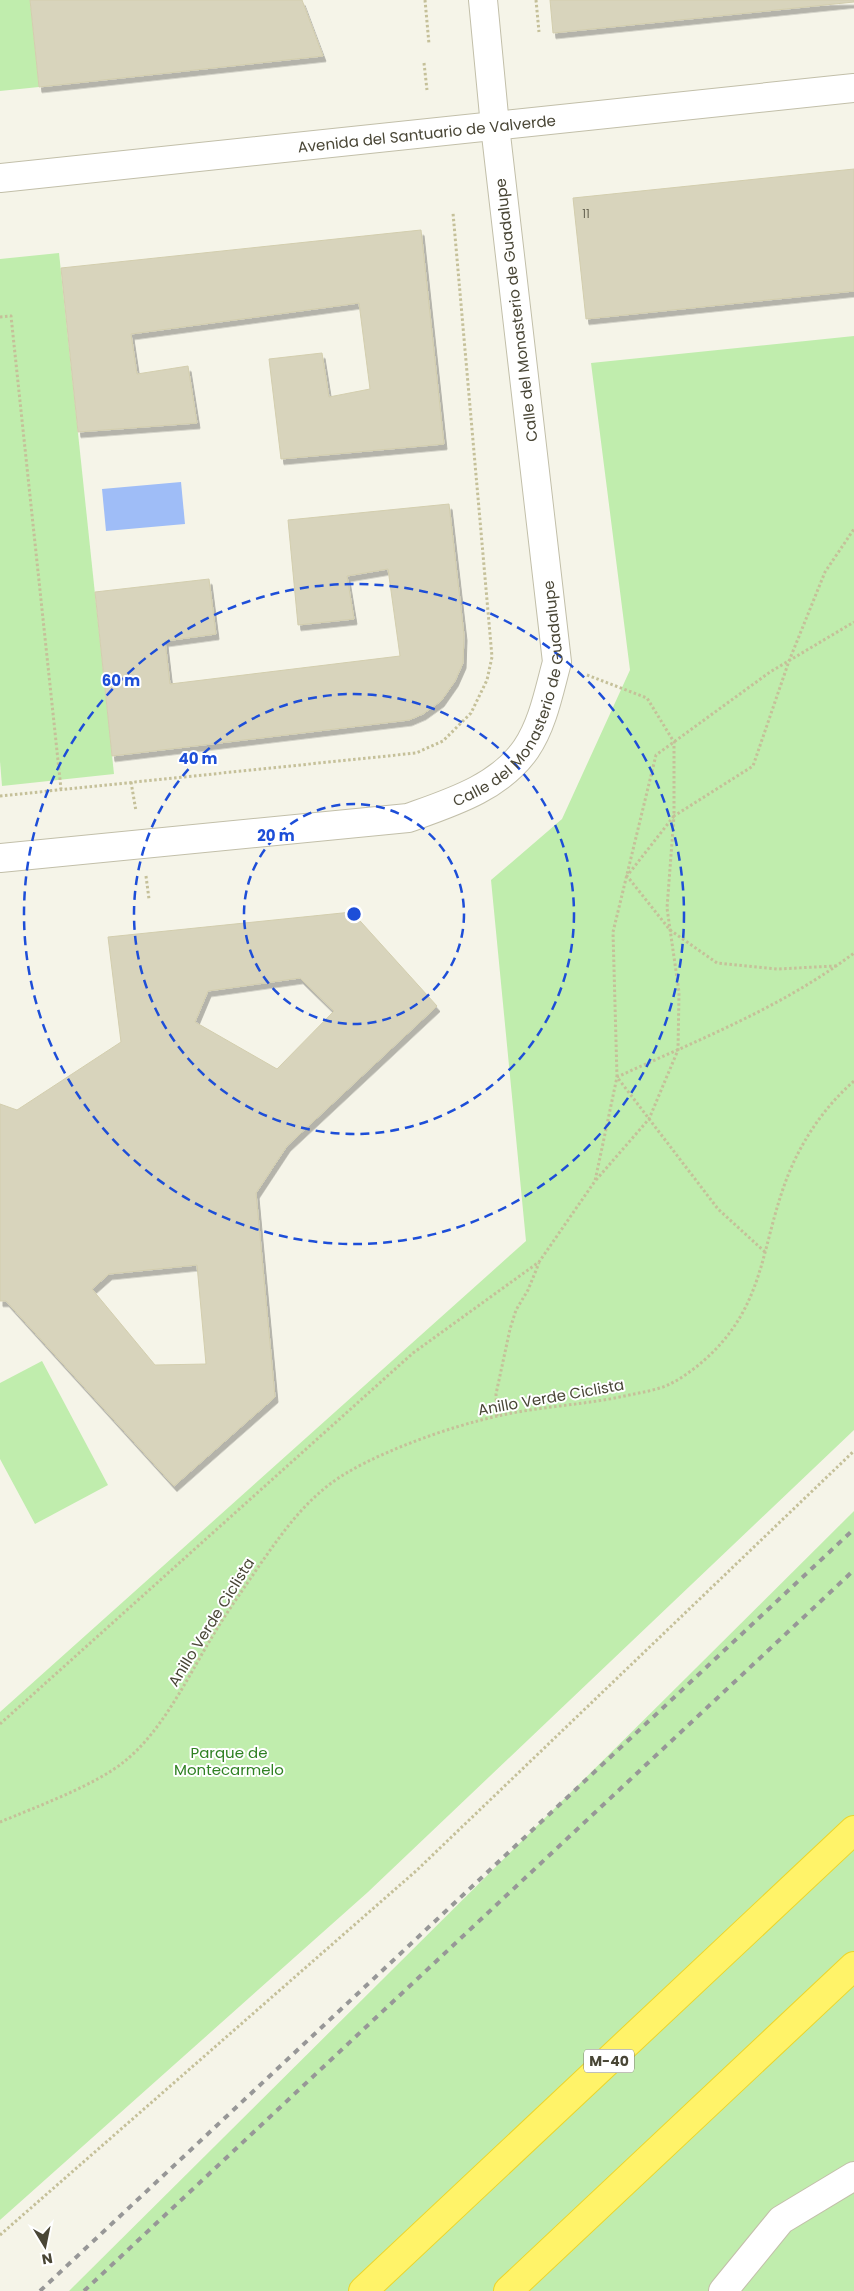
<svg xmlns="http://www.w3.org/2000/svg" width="854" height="2291" font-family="Poppins,sans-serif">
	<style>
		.green { fill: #c0edad }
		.water { fill: #9fbdf7 }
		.building { fill: #d8d4bc; stroke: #d3ceae; fill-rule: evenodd; filter: url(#shadow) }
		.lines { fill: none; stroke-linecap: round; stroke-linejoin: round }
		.minor-casing { stroke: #c2bfa9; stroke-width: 30 }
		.highway-casing { stroke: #ebd52c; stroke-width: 30 }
		.path { stroke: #c5c099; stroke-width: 3; stroke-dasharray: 2.5 2.5; stroke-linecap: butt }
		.minor { stroke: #fff; stroke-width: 28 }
		.highway { stroke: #fff369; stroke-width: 28 }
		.rail { stroke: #979797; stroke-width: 4; stroke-dasharray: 6 6; stroke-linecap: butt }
		.ring { fill: none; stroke: #1d4ed8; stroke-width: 2.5; stroke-dasharray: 9 6 }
		.labels { text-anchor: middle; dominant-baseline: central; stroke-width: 4; stroke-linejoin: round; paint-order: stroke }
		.number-label { font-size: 12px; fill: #6d6a58 }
		.shield { fill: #fff; stroke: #807e72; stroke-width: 1 }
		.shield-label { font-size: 14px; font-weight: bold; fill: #494636 }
		.street-label { font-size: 15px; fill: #494636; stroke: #fff }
		.park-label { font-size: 15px; fill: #2f8123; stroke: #fff }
		.centre { fill: #1d4ed8; stroke: #fff; stroke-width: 2.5 }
		.ring-label { font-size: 15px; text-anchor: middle; font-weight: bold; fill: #1d4ed8; stroke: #fff; stroke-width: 4; stroke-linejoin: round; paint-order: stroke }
	</style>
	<defs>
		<filter id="shadow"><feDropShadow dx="3" dy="5.5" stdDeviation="0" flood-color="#0004"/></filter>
	</defs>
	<rect width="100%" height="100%" fill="#f5f4e8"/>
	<g class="green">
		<polygon points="0,0 30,0 39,87 0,91"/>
		<polygon points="59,253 114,774 2,786 0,761 0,259"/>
		<polygon points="854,336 854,1430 368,1892 0,2220 0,1712 526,1241 491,880 562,819 630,670 591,363"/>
		<polygon points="42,1361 108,1485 35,1524 0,1459 0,1383"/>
		<polygon points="854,1511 854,2291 69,2291"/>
	</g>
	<polygon class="water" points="181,482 185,524 106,531 102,489"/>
	<g class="building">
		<polygon points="30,0 302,0 323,56 39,87"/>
		<polygon points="550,0 854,0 854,2 553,33"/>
		<polygon points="854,169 854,291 586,319 573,198"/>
		<polygon points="421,230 444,444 281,459 269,359 322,353 329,397 370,389 359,303 131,334 137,374 188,366 197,423 78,432 61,268"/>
		<polygon points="449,504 464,635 463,663 455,681 441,701 423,714 409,720 112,756 95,592 209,579 216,634 165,641 170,684 400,656 388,569 347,576 354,619 298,625 288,520"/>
		<path d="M352,912l85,94 -150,140 -31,47 19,204 -101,89 -168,-185h-6v-197l17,6 104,-68 -13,-105zM300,978l34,33 -57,58 -82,-47 13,-31zM197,1265l9,99 -51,1 -63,-76 17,-15z"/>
	</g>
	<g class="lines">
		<g class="minor-casing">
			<g id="minor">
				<path id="s1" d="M0,178l854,-90"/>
				<path id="s2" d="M0,858l408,-40c42,-15 91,-30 118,-69 17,-25 23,-58 31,-87l-62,-536 -12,-126"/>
				<polyline points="723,2291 781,2220 854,2176"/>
			</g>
		</g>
		<g class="highway-casing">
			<g id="highway">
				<polyline points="363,2291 854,1830"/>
				<polyline points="508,2291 854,1966"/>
			</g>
		</g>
		<g class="path">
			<polyline points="425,0 429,44"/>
			<polyline points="536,0 539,32"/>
			<polyline points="424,63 427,90"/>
			<polyline points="0,317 11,316 61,789"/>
			<polyline points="587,675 647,698 674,742 674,816 627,876 670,930 717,963 777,969 836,966"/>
			<polyline points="131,782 136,811"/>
			<polyline points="0,796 416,753 443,741 471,713 487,680 492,657 453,213"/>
			<polyline points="146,876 149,899"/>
			<polyline points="596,1180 649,1119 678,1050 679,992 667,908 674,816 753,766 789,661 825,572 854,529"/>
			<polyline points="765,1252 718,1209 617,1077 613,932 656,755 770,672 854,622"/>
			<polyline points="497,1416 496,1394 510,1329 516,1310 528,1290 539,1263"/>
			<path d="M0,1724l413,-371 126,-91 56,-81 22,-104c81,-37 166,-70 237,-124"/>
			<path d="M0,1822c36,-15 96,-37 125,-61 36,-29 61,-80 84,-119 15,-26 33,-51 50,-76 21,-30 41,-59 71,-82 38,-29 121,-58 168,-68 43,-10 88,-11 131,-21 14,-3 29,-5 41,-11 16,-8 32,-21 44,-33 49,-50 48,-103 70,-165 14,-40 38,-77 70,-105"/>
			<polyline points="0,2235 416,1871 854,1451"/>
		</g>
		<use href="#minor" class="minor"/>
		<use href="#highway" class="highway"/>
		<g class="rail">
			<polyline points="40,2291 854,1529"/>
			<polyline points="84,2291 854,1570"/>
		</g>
	</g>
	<g class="ring">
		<circle cx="354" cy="914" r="110"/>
		<circle cx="354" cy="914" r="220"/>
		<circle cx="354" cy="914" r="330"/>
	</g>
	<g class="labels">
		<g class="number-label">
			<text x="586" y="213">11</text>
		</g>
		<rect class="shield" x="584" y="2049.5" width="50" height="23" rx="4"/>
		<g class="shield-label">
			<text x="609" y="2061">M-40</text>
		</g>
		<g class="street-label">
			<text stroke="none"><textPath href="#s1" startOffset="429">Avenida del Santuario de Valverde</textPath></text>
			<text transform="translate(516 310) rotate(-97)">Calle del Monasterio de Guadalupe</text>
			<text stroke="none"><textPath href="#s2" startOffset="591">Calle del Monasterio de Guadalupe</textPath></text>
			<text transform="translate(551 1397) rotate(-10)">Anillo Verde Ciclista</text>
			<text transform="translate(211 1622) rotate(-58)">Anillo Verde Ciclista</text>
		</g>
		<g class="park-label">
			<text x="229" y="1752">Parque de<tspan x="229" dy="17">Montecarmelo</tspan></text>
		</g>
	</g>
	<circle cx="354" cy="914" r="8" class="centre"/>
	<g class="ring-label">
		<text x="121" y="686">60 m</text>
		<text x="198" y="764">40 m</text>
		<text x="276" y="841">20 m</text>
	</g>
	<g transform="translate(45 2246) rotate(170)" stroke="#ffffff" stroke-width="4" paint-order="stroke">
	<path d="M0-4L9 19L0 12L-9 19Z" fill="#494636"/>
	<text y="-8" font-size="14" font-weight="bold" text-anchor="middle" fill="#494636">N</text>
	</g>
</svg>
